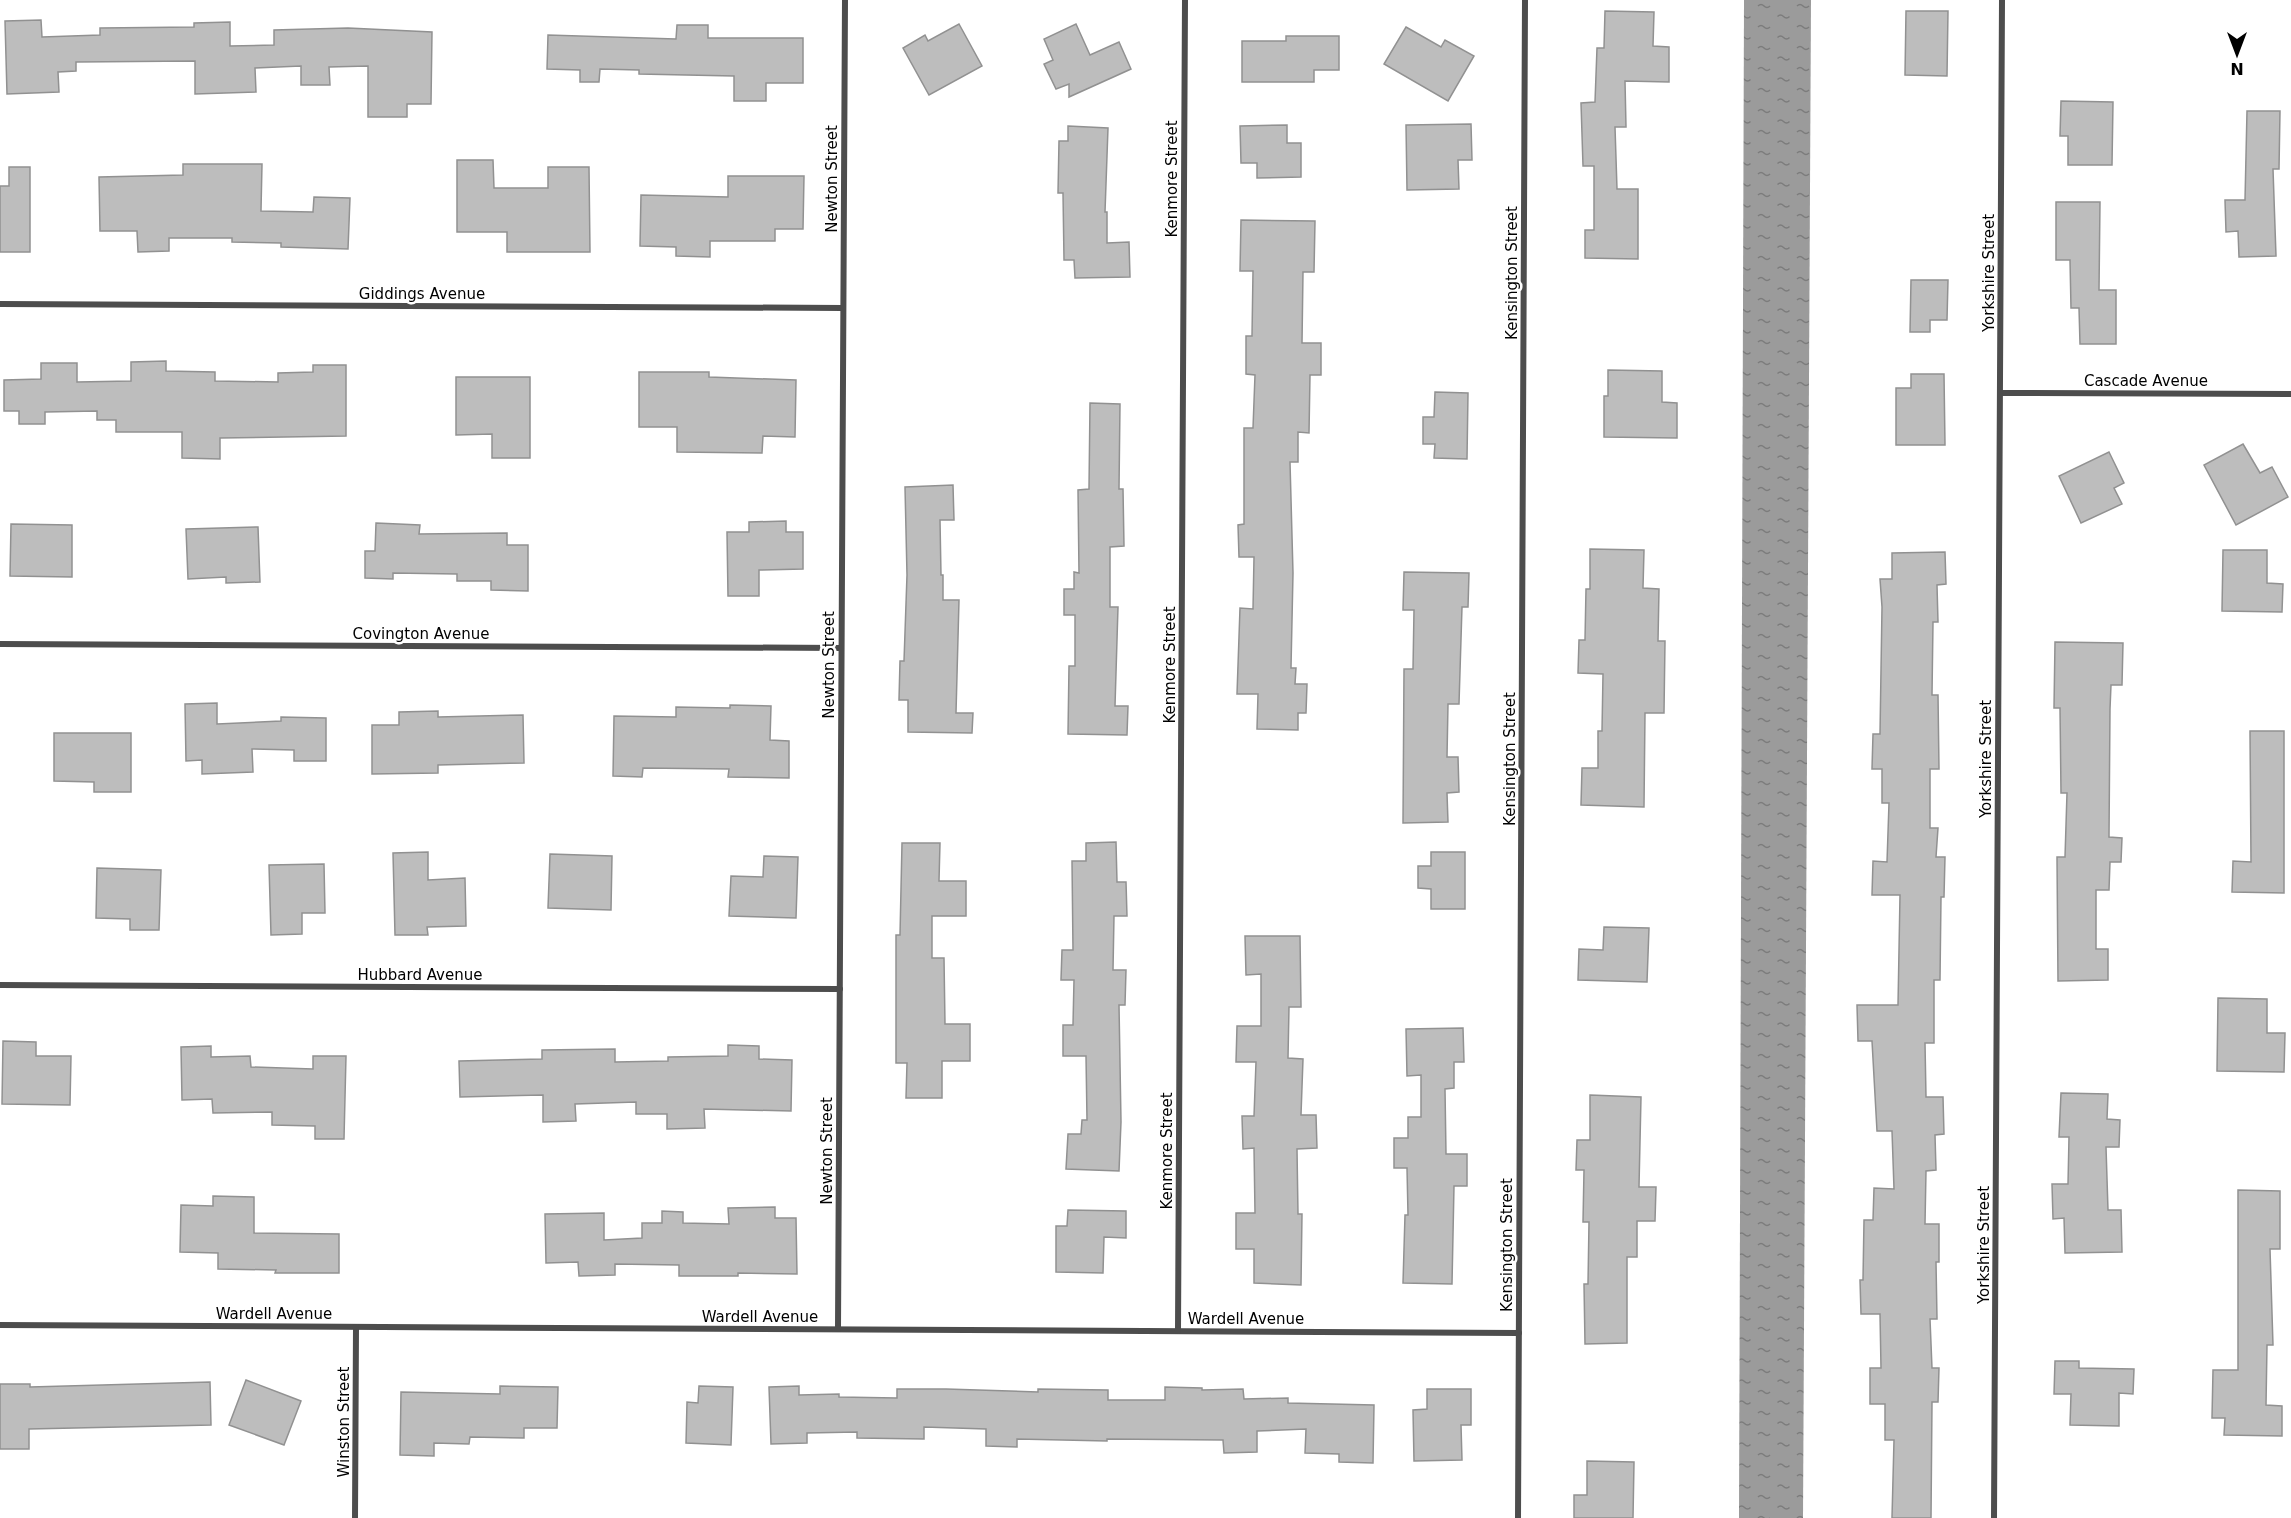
<svg xmlns="http://www.w3.org/2000/svg" width="2291" height="1518" font-family="'DejaVu Sans',sans-serif">
	<style>
		.water { fill: url(#water-ripples) }
		.building { fill: #bdbdbd; stroke: #919191; stroke-width: 1.5 }
		.lines { fill: none; stroke-linecap: round; stroke-linejoin: round }
		.street { stroke: #4d4d4d; stroke-width: 6 }
		.labels { text-anchor: middle; dominant-baseline: central; stroke-width: 5; stroke-linejoin: round; paint-order: stroke }
		.street-label { font-size: 15px; fill: #000; stroke: #fff }
	</style>
	<defs>
		<pattern id="water-ripples" width="26" height="14" patternUnits="userSpaceOnUse" patternTransform="scale(1.5)"><rect width="26" height="14" fill="#9b9b9b"/><path d="M2 4q2-2 4 0t4 0M15 11q2-2 4 0t4 0" fill="none" stroke="#7c7c7c"/></pattern>
	</defs>
	<rect width="100%" height="100%" fill="#fff"/>
	<polygon class="water" points="1744,0 1811,0 1803,1518 1739,1518"/>
	<g class="building">
		<polygon points="1605,11 1654,12 1653,46 1669,47 1669,82 1625,81 1626,127 1615,127 1617,189 1638,189 1638,259 1585,258 1585,230 1594,230 1594,166 1583,166 1581,103 1595,102 1597,48 1604,48"/>
		<polygon points="1906,11 1948,11 1947,76 1905,75"/>
		<polygon points="41,20 42,37 100,35 100,28 194,27 194,23 230,22 230,46 274,45 274,30 348,28 432,32 431,104 407,104 407,117 368,117 368,66 329,67 330,85 301,85 301,66 255,68 256,92 195,94 195,61 76,62 76,71 58,72 59,92 7,94 5,21"/>
		<polygon points="959,24 982,66 929,95 903,48 925,35 928,41"/>
		<polygon points="1076,24 1090,55 1119,42 1131,69 1069,97 1069,84 1056,89 1044,64 1053,60 1044,39"/>
		<polygon points="677,25 708,25 708,38 803,38 803,83 766,83 766,101 734,101 734,76 639,74 639,70 600,69 599,82 580,82 580,70 547,69 548,35 676,39"/>
		<polygon points="1406,27 1441,47 1445,40 1474,56 1448,101 1384,64"/>
		<polygon points="1286,36 1339,36 1339,70 1314,70 1314,82 1242,82 1242,41 1286,41"/>
		<polygon points="2061,101 2113,102 2112,165 2068,165 2068,136 2060,136"/>
		<polygon points="2247,111 2280,111 2279,169 2273,169 2276,256 2239,257 2238,231 2226,232 2225,200 2245,200"/>
		<polygon points="1471,124 1472,160 1458,160 1459,189 1407,190 1406,125"/>
		<polygon points="1287,125 1287,143 1301,143 1301,177 1257,178 1257,163 1241,163 1240,126"/>
		<polygon points="1068,126 1108,128 1105,212 1107,212 1107,243 1129,242 1130,277 1075,278 1074,260 1064,260 1063,193 1058,193 1059,141 1068,141"/>
		<polygon points="457,160 493,160 494,188 548,188 548,167 589,167 590,252 507,252 507,232 457,232"/>
		<polygon points="183,164 262,164 261,211 313,212 314,197 350,198 348,249 281,247 281,243 232,242 232,238 169,238 169,251 138,252 137,231 100,231 99,177 183,175"/>
		<polygon points="9,167 30,167 30,252 0,252 0,186 9,186"/>
		<polygon points="728,176 804,176 803,229 775,229 775,241 710,241 710,257 676,256 676,247 640,246 641,195 728,197"/>
		<polygon points="2056,202 2100,202 2099,290 2116,290 2116,344 2080,344 2079,308 2071,308 2070,260 2056,260"/>
		<polygon points="1241,220 1315,221 1314,272 1303,272 1302,343 1321,343 1321,375 1310,375 1309,433 1298,432 1298,462 1290,462 1293,573 1291,668 1296,668 1295,684 1307,684 1306,713 1298,713 1298,730 1257,729 1258,694 1237,694 1240,608 1253,609 1254,557 1239,557 1238,525 1244,524 1244,428 1253,428 1255,375 1246,374 1246,336 1252,336 1253,271 1240,271"/>
		<polygon points="1911,280 1948,280 1947,320 1930,320 1930,332 1910,332"/>
		<polygon points="166,361 166,371 215,372 215,381 278,382 278,373 313,372 313,365 346,365 346,436 220,438 220,459 182,458 182,432 116,432 116,420 97,420 97,411 45,412 45,424 19,424 19,411 4,411 4,380 41,379 41,363 77,363 77,382 131,381 131,362"/>
		<polygon points="1608,370 1662,371 1662,402 1677,403 1677,438 1604,437 1604,396 1608,396"/>
		<polygon points="639,372 709,372 709,377 796,380 795,437 763,436 762,453 677,452 677,427 639,427"/>
		<polygon points="1911,374 1944,374 1945,445 1896,445 1896,388 1911,388"/>
		<polygon points="456,377 530,377 530,458 492,458 492,434 456,435"/>
		<polygon points="1435,392 1468,393 1467,459 1434,458 1435,444 1423,444 1423,417 1434,417"/>
		<polygon points="1090,403 1120,404 1119,489 1123,489 1124,546 1110,547 1110,607 1118,607 1115,706 1128,706 1127,735 1068,734 1069,666 1075,666 1075,615 1064,615 1064,589 1074,589 1074,572 1079,573 1078,490 1089,489"/>
		<polygon points="2243,444 2260,473 2272,467 2288,497 2236,525 2204,465"/>
		<polygon points="2109,452 2124,483 2114,488 2122,504 2081,523 2059,476"/>
		<polygon points="953,485 954,520 940,520 941,575 943,575 943,600 959,600 956,713 973,713 972,733 908,732 908,700 899,700 900,661 904,661 907,575 905,487"/>
		<polygon points="786,521 786,532 803,532 803,569 759,570 759,596 728,596 727,532 749,532 749,522"/>
		<polygon points="376,523 420,525 419,534 507,533 507,545 528,545 528,591 491,590 491,581 457,581 457,574 393,573 393,579 365,578 365,551 375,551"/>
		<polygon points="11,524 72,525 72,577 10,576"/>
		<polygon points="258,527 260,582 226,583 226,577 188,579 186,529"/>
		<polygon points="1590,549 1644,550 1643,588 1659,589 1658,641 1665,641 1664,713 1645,713 1644,807 1581,805 1582,768 1598,768 1598,731 1602,731 1603,674 1578,673 1579,640 1585,640 1586,589 1590,589"/>
		<polygon points="2223,550 2267,550 2267,583 2283,584 2282,612 2222,611"/>
		<polygon points="1945,552 1946,584 1937,585 1938,622 1933,622 1932,695 1938,695 1939,769 1930,769 1930,828 1938,828 1936,857 1945,857 1944,897 1941,897 1940,980 1934,980 1934,1043 1925,1043 1926,1097 1943,1097 1944,1134 1935,1135 1936,1170 1926,1171 1925,1224 1939,1224 1939,1262 1936,1262 1937,1319 1930,1319 1932,1368 1939,1368 1938,1402 1932,1402 1931,1518 1892,1518 1894,1440 1885,1440 1885,1404 1870,1404 1870,1368 1881,1368 1880,1314 1861,1314 1860,1280 1863,1280 1864,1220 1873,1220 1874,1188 1894,1189 1892,1131 1877,1131 1872,1041 1858,1041 1857,1005 1898,1005 1900,895 1872,895 1873,861 1887,862 1889,803 1882,803 1882,769 1872,769 1873,734 1880,734 1882,607 1880,579 1892,579 1892,553"/>
		<polygon points="1404,572 1469,573 1468,607 1462,607 1459,704 1448,704 1447,757 1458,757 1459,792 1447,793 1448,822 1403,823 1404,669 1413,669 1414,610 1403,610"/>
		<polygon points="2055,642 2123,643 2122,685 2111,685 2110,709 2109,837 2122,838 2121,862 2110,862 2109,890 2096,890 2096,949 2108,949 2108,980 2058,981 2057,857 2065,857 2067,793 2061,793 2060,708 2054,708"/>
		<polygon points="217,703 217,724 281,721 281,717 326,718 326,761 294,761 294,750 252,749 253,772 202,774 202,760 186,761 185,704"/>
		<polygon points="730,705 771,706 770,740 789,741 789,778 728,777 729,769 643,768 642,777 613,776 614,716 676,717 676,707 730,708"/>
		<polygon points="438,711 438,717 523,715 524,763 438,765 438,773 372,774 372,725 399,725 399,712"/>
		<polygon points="2250,731 2284,731 2284,893 2232,892 2233,861 2251,862"/>
		<polygon points="54,733 131,733 131,792 94,792 94,782 54,781"/>
		<polygon points="1116,842 1117,882 1126,882 1127,916 1114,916 1113,970 1126,970 1125,1005 1119,1005 1121,1122 1119,1171 1066,1169 1068,1134 1081,1134 1082,1120 1087,1120 1086,1056 1063,1056 1063,1025 1073,1025 1074,980 1061,980 1062,950 1073,950 1072,861 1086,861 1086,843"/>
		<polygon points="902,843 940,843 939,881 966,881 966,916 932,916 932,958 944,958 945,1024 970,1024 970,1061 942,1061 942,1098 906,1098 907,1063 896,1063 896,935 900,935"/>
		<polygon points="428,852 428,880 465,878 466,926 427,927 428,935 395,935 393,853"/>
		<polygon points="1431,852 1465,852 1465,909 1431,909 1431,889 1418,888 1418,866 1431,866"/>
		<polygon points="550,854 612,856 611,910 548,908"/>
		<polygon points="764,856 798,857 796,918 729,916 731,876 763,877"/>
		<polygon points="324,864 325,913 302,913 302,934 271,935 269,865"/>
		<polygon points="97,868 161,870 159,930 130,930 130,919 96,918"/>
		<polygon points="1604,927 1649,928 1647,982 1578,980 1579,949 1603,950"/>
		<polygon points="1245,936 1300,936 1301,1007 1289,1007 1288,1058 1303,1059 1301,1115 1316,1115 1317,1148 1297,1149 1298,1214 1302,1214 1301,1285 1254,1283 1254,1249 1236,1249 1236,1213 1255,1213 1254,1148 1243,1149 1242,1116 1254,1116 1256,1062 1236,1062 1237,1026 1261,1026 1261,974 1246,975"/>
		<polygon points="2218,998 2267,999 2267,1033 2285,1033 2284,1072 2217,1071"/>
		<polygon points="1463,1028 1464,1062 1454,1062 1454,1088 1445,1089 1446,1154 1467,1154 1467,1186 1454,1186 1452,1284 1403,1283 1405,1215 1408,1215 1407,1168 1394,1168 1394,1138 1408,1138 1408,1117 1421,1117 1421,1075 1407,1076 1406,1029"/>
		<polygon points="3,1041 36,1042 36,1056 71,1056 70,1105 2,1104"/>
		<polygon points="728,1045 759,1046 759,1059 792,1060 791,1111 704,1109 705,1128 667,1129 667,1114 636,1114 636,1102 575,1104 576,1121 543,1122 543,1095 460,1097 459,1061 542,1059 542,1050 615,1049 615,1062 668,1061 668,1057 728,1056"/>
		<polygon points="211,1046 211,1057 250,1056 251,1067 313,1069 313,1056 346,1056 344,1139 315,1139 315,1126 272,1125 272,1112 213,1113 212,1099 182,1100 181,1047"/>
		<polygon points="2061,1093 2108,1094 2107,1119 2120,1120 2119,1147 2106,1147 2108,1210 2121,1210 2122,1252 2065,1253 2064,1218 2053,1219 2052,1184 2068,1184 2069,1137 2059,1137"/>
		<polygon points="1590,1095 1641,1097 1639,1187 1656,1187 1655,1221 1637,1221 1637,1257 1627,1257 1627,1343 1585,1344 1584,1284 1588,1284 1589,1222 1583,1222 1584,1170 1576,1170 1577,1140 1590,1140"/>
		<polygon points="2238,1190 2280,1191 2280,1249 2270,1249 2273,1345 2267,1345 2266,1405 2282,1406 2282,1436 2224,1435 2225,1418 2212,1418 2213,1370 2238,1370"/>
		<polygon points="213,1196 254,1197 254,1233 339,1234 339,1273 275,1273 276,1270 218,1269 218,1253 180,1252 181,1205 213,1206"/>
		<polygon points="775,1207 775,1218 796,1218 797,1274 738,1273 738,1276 679,1276 679,1265 615,1264 615,1275 579,1276 578,1262 546,1263 545,1214 604,1213 604,1240 642,1238 642,1223 662,1223 662,1211 683,1212 683,1223 729,1224 728,1208"/>
		<polygon points="1068,1210 1126,1211 1126,1238 1104,1237 1103,1273 1056,1272 1056,1226 1067,1226"/>
		<polygon points="2055,1361 2079,1361 2079,1368 2134,1369 2133,1394 2119,1393 2119,1426 2070,1425 2071,1394 2054,1394"/>
		<polygon points="246,1380 301,1401 284,1445 229,1425"/>
		<polygon points="210,1382 211,1425 29,1429 29,1449 0,1449 0,1384 30,1384 30,1387"/>
		<polygon points="500,1386 558,1387 557,1428 524,1428 524,1438 470,1437 469,1444 434,1443 434,1456 400,1455 401,1392 500,1394"/>
		<polygon points="699,1386 733,1387 731,1445 686,1443 687,1402 698,1403"/>
		<polygon points="799,1386 799,1395 839,1394 839,1397 897,1398 897,1389 946,1389 1038,1392 1038,1389 1108,1390 1108,1400 1165,1400 1165,1387 1202,1388 1202,1390 1243,1389 1244,1399 1288,1398 1288,1403 1374,1405 1373,1463 1339,1462 1339,1454 1305,1453 1306,1429 1257,1431 1257,1452 1224,1453 1223,1440 1107,1439 1107,1441 1017,1439 1017,1447 986,1446 986,1429 924,1427 924,1439 857,1438 857,1432 807,1433 807,1443 771,1444 769,1387"/>
		<polygon points="1427,1389 1471,1389 1471,1425 1461,1425 1462,1460 1414,1461 1413,1410 1427,1409"/>
		<polygon points="1587,1461 1634,1462 1633,1518 1574,1518 1574,1495 1587,1495"/>
	</g>
	<g class="lines">
		<g class="street">
			<polyline points="0,304 843,308"/>
			<polyline points="2000,393 2291,394"/>
			<polyline points="0,644 841,648"/>
			<polyline points="0,985 840,989"/>
			<polyline points="0,1325 1519,1333"/>
			<polyline points="838,1329 845,0"/>
			<polyline points="1178,1331 1185,0"/>
			<polyline points="355,1518 356,1327"/>
			<polyline points="1518,1518 1525,0"/>
			<polyline points="1994,1518 2002,0"/>
		</g>
	</g>
	<g class="labels">
		<g class="street-label">
			<text transform="translate(832 179) rotate(-90)">Newton Street</text>
			<text transform="translate(1172 179) rotate(-90)">Kenmore Street</text>
			<text transform="translate(1512 273) rotate(-90)">Kensington Street</text>
			<text transform="translate(1989 273) rotate(-90)">Yorkshire Street</text>
			<text x="422" y="294">Giddings Avenue</text>
			<text x="2146" y="381">Cascade Avenue</text>
			<text x="421" y="634">Covington Avenue</text>
			<text transform="translate(829 665) rotate(-90)">Newton Street</text>
			<text transform="translate(1170 665) rotate(-90)">Kenmore Street</text>
			<text transform="translate(1510 759) rotate(-90)">Kensington Street</text>
			<text transform="translate(1986 759) rotate(-90)">Yorkshire Street</text>
			<text x="420" y="975">Hubbard Avenue</text>
			<text transform="translate(827 1151) rotate(-90)">Newton Street</text>
			<text transform="translate(1167 1151) rotate(-90)">Kenmore Street</text>
			<text transform="translate(1507 1245) rotate(-90)">Kensington Street</text>
			<text transform="translate(1984 1245) rotate(-90)">Yorkshire Street</text>
			<text x="274" y="1314">Wardell Avenue</text>
			<text x="760" y="1317">Wardell Avenue</text>
			<text x="1246" y="1319">Wardell Avenue</text>
			<text transform="translate(344 1422) rotate(-90)">Winston Street</text>
		</g>
	</g>
	<g transform="translate(2237 54) rotate(180)" stroke="#ffffff" stroke-width="4.5" paint-order="stroke">
	<path d="M0-4.5L10 22L0 15L-10 22Z" fill="#000000"/>
	<text y="-9" font-size="16" font-weight="bold" text-anchor="middle" fill="#000000">N</text>
	</g>
</svg>
